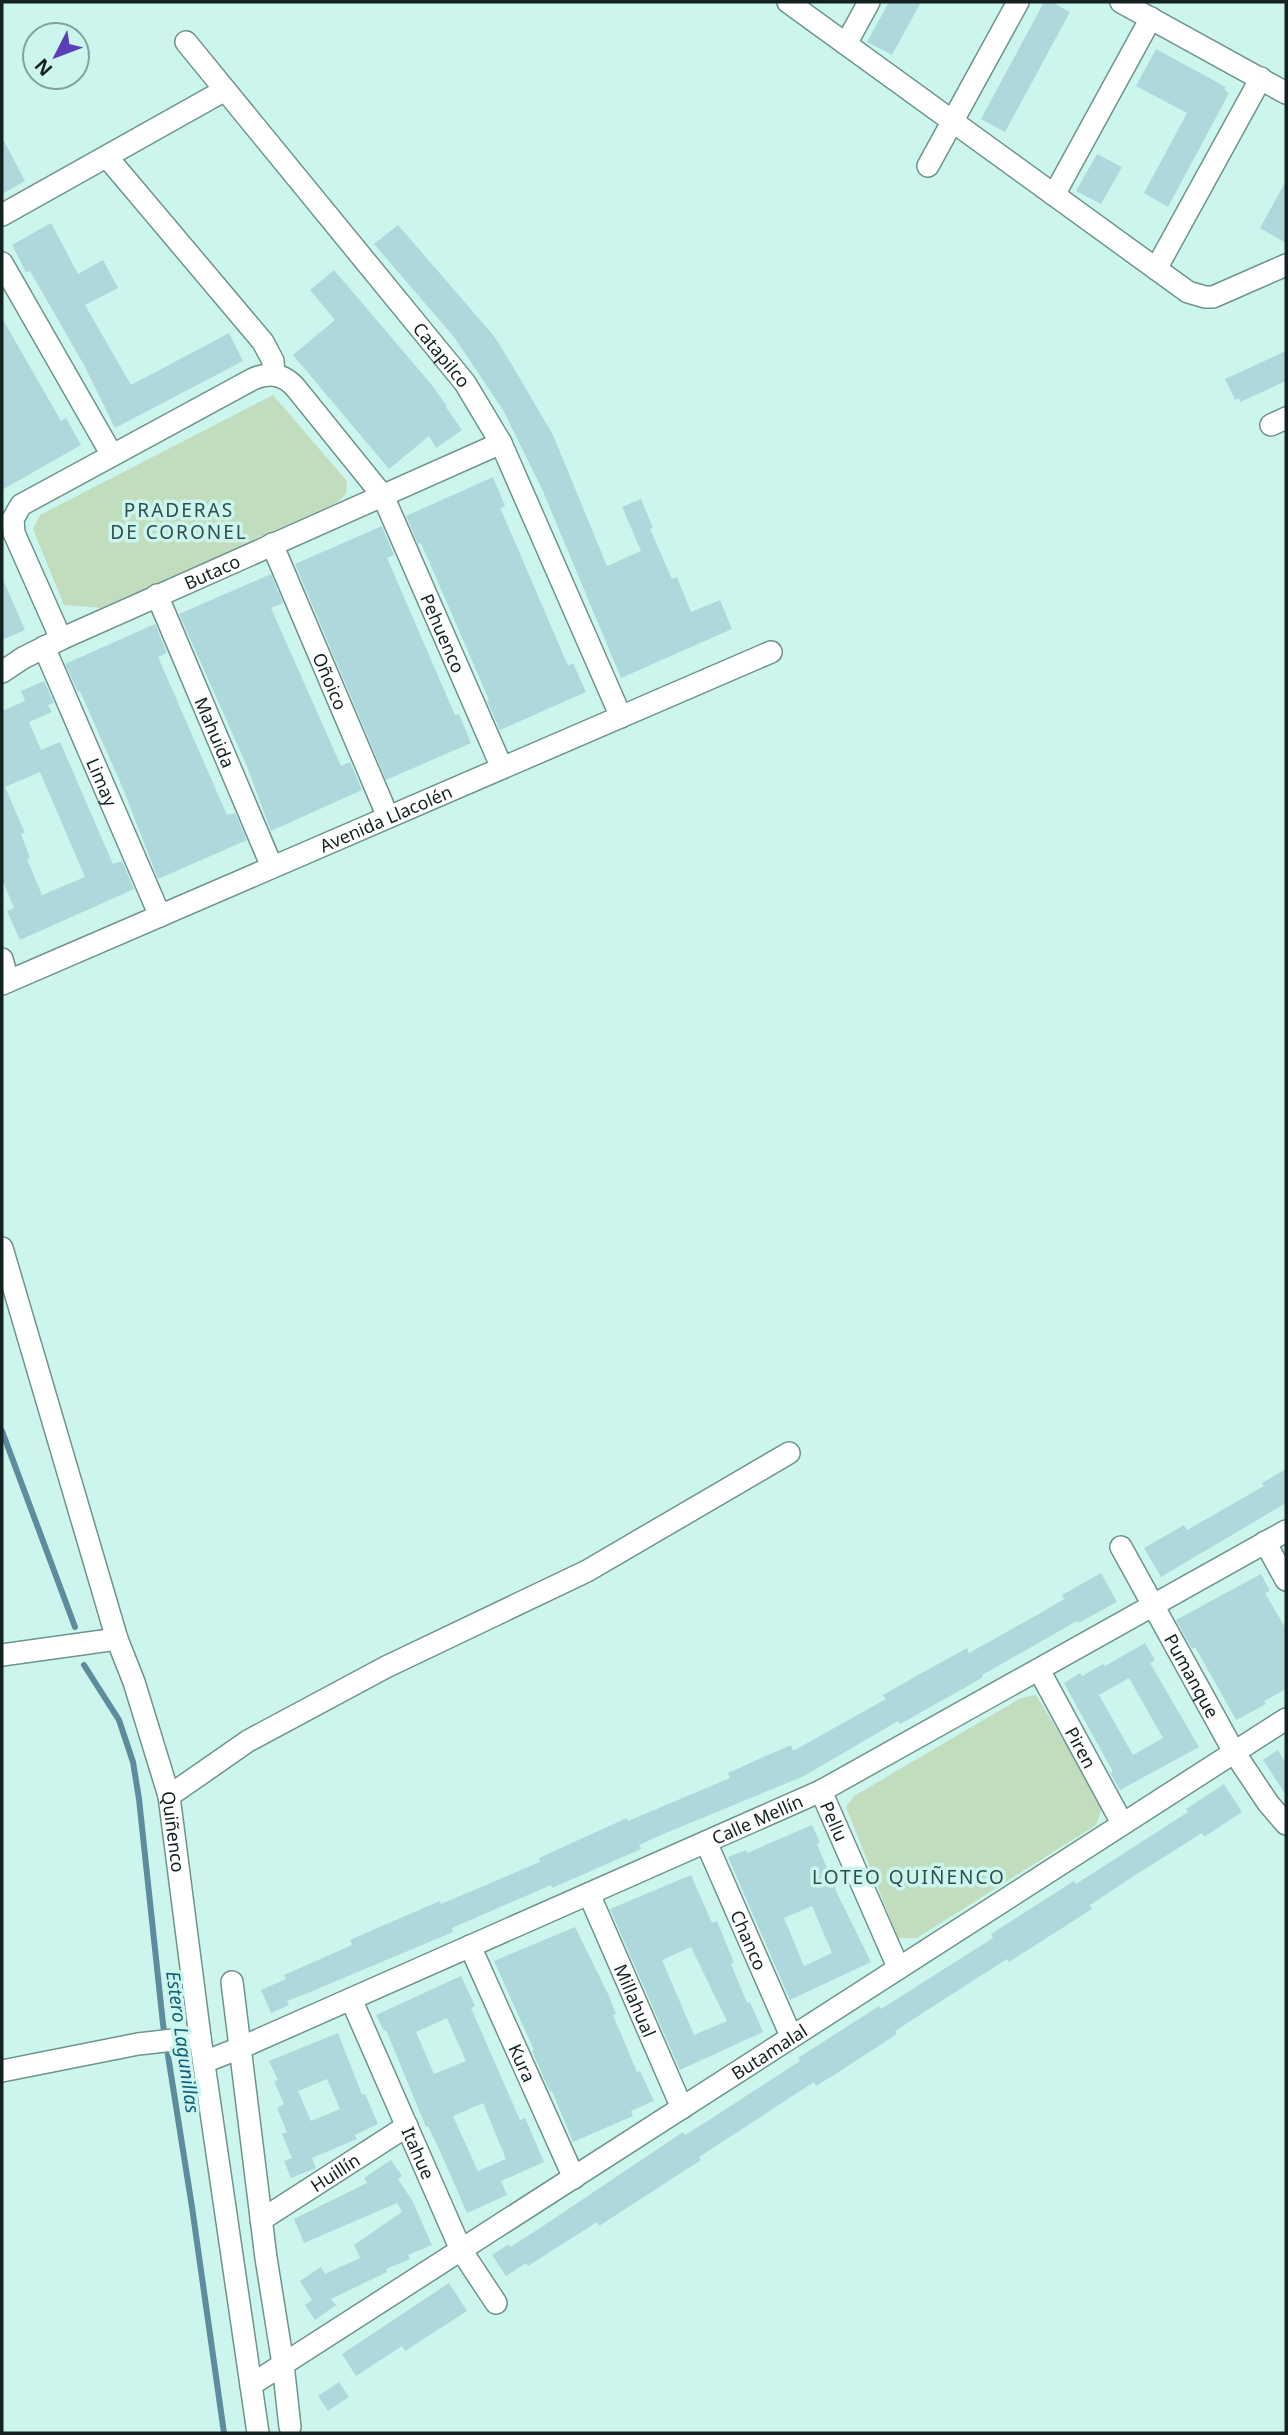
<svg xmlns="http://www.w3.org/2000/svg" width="1288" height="2435" font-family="'Noto Sans',sans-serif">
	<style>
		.green { fill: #c2ddbe }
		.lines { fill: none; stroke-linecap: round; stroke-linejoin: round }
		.stream { stroke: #5d8c9d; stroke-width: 6 }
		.building { fill: #afd8dd; fill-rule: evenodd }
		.minor-casing { stroke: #6e948d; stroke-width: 24 }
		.minor { stroke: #fff; stroke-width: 21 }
		.labels { text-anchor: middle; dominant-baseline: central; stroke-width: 7; stroke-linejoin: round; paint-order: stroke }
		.street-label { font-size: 18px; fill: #132220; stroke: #ccf5ee }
		.neighbourhood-label { font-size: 19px; letter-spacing: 2px; fill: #2c504b; stroke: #ccf5ee }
		.water-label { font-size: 19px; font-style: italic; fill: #12607a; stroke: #ccf5ee }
	</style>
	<rect width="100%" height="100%" fill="#ccf5ee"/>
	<g class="green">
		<path d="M273,395l73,85c3,14 -2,18 -14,25l-231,103 -37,-3 -31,-76 7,-14z"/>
		<polygon points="1036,1695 1103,1805 1096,1825 917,1938 898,1938 846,1807 854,1796 1021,1698"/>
	</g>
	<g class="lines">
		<g class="stream">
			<polyline points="2,1431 75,1627"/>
			<polyline points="84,1665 119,1720 133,1762 139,1799 163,2024 192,2207 224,2433"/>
		</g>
	</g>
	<g class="building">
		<polygon points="889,2 921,2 892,55 867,42"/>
		<polygon points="1044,2 1052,2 1070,12 1005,132 981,119"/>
		<polygon points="1156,49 1226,87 1225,90 1229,93 1168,207 1144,193 1187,113 1136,86"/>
		<polygon points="2,137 25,181 2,194"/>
		<polygon points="1097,154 1122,167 1101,204 1076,191"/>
		<polygon points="1286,181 1286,243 1260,228"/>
		<polygon points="51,223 78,274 103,260 118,288 85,305 131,385 229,333 243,361 115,428 84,365 30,271 26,272 12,245"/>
		<polygon points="398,225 494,336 512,365 553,435 607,566 641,551 622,507 641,499 653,528 650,529 672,579 677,577 691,612 720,600 732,629 621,678 542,489 503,410 454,337 374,244"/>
		<polygon points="334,270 431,384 447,406 446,407 462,430 436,448 429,436 389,469 293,355 335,320 310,290"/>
		<polygon points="2,318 61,421 66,418 81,445 2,490"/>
		<polygon points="1286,351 1286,381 1240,402 1239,398 1235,400 1225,379"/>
		<polygon points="493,477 505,506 500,508 515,542 568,666 573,663 586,692 500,730 487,701 489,700 421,543 418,544 406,516"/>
		<polygon points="382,526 394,555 387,558 455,715 459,714 471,743 386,780 295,564"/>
		<polygon points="271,574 283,603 271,608 341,766 350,762 362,790 271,831 246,764 179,614"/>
		<polygon points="2,577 25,630 2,640"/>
		<polygon points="155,624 167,653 158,657 227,815 235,813 247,840 158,879 124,791 80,691 78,692 65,664"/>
		<path d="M44,681l10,22 -6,2 4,7 -23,10 12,28 19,-8 53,122 9,-3 12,28 -114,51 -13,-29 7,-3 -12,-29v-168l23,-10 -4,-10zM40,772l45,105 -43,18 -15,-36 3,-1 -9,-24 4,-1 -20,-46z"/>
		<polygon points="1286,1469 1286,1503 1161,1577 1144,1548 1184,1525 1187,1530 1264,1486 1262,1483"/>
		<polygon points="1101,1573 1117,1602 1078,1623 1077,1621 982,1675 983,1677 966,1687 900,1724 898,1721 804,1776 661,1835 639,1845 641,1849 552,1888 551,1885 452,1928 453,1932 303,1995 287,2001 289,2005 271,2013 261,1990 286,1979 284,1975 352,1945 350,1940 368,1932 440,1901 441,1904 540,1862 539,1858 585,1837 627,1818 628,1821 730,1778 728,1773 768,1755 791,1745 793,1751 886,1699 883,1695 920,1674 967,1648 969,1653 1044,1611 1064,1599 1062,1595"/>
		<polygon points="1261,1574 1270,1591 1265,1593 1286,1629 1286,1689 1264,1701 1266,1704 1236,1720 1195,1647 1192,1649 1176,1620"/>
		<path d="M1145,1643l10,17 -5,3 49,84 -79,43 -10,-17 3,-1 -49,-89 16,-10 2,3 21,-12 2,2zM1129,1678l34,60 -30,17 -34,-60z"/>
		<polygon points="1278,1750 1286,1764 1286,1795 1263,1760"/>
		<polygon points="1224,1784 1242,1812 1204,1837 1202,1833 1126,1881 1090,1905 1092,1909 1009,1962 1007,1959 943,2000 895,2031 897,2034 834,2075 816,2086 814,2082 765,2114 699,2157 701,2160 599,2226 597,2222 528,2266 526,2263 506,2276 492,2255 509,2244 510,2247 537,2230 683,2132 685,2135 709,2120 800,2061 798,2058 879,2006 881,2009 993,1938 991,1934 1074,1881 1076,1884 1188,1812 1186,1809"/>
		<path d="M812,1825l8,18 -3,1 21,51 33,67 -81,38 -62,-143 18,-7 1,3zM812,1906l20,47 -28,13 -20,-48z"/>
		<path d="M691,1875l21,48 5,-2 17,42 -3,1 16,39 3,-1 13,30 -83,38 -70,-161zM691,1947l36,74 -33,14 -32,-75z"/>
		<polygon points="575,1927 609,1996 616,2014 613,2015 637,2072 640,2071 654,2101 631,2111 633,2116 573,2142 552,2091 550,2092 532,2051 534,2050 494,1961"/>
		<path d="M461,1976l14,30 -4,2 49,112 5,-2 19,44 -43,19 6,14 -40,18 -28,-64 -11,-23 -2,1 -40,-97 -2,1 -8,-16zM447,2018l19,43 -32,13 -18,-42zM483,2103l23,56 -28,12 -25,-55z"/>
		<path d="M338,2033l24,62 3,-1 13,30 -23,11 2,4 -45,19 4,10 -25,10 -7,-17 8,-3 -10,-24 5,-2 -10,-24 7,-4 -10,-23 4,-1 -9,-19zM327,2079l13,30 -29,12 -13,-30z"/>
		<polygon points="391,2160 402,2176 398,2179 412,2200 432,2245 408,2255 410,2259 386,2269 387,2272 331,2299 336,2305 315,2320 305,2305 312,2300 300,2281 321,2267 325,2274 360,2258 354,2245 402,2212 397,2203 304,2243 294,2219 367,2183 364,2178"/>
		<polygon points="449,2283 467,2311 405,2351 402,2346 356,2376 342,2354"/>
		<polygon points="339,2382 349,2397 328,2411 318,2396"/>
	</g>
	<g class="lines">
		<g class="minor-casing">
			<g id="minor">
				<polyline points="788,2 1188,292 1205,297 1213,297 1286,265"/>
				<polyline points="1121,2 1286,93"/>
				<path id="s1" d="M186,42l279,341 36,60 120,274"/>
				<polyline points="846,44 869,2"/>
				<polyline points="107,157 263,342 273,361 274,375"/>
				<polyline points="928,166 1018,2"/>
				<polyline points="1054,195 1151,18"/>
				<polyline points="2,215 225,90"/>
				<polyline points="2,263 112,455"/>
				<polyline points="1156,269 1261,78"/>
				<polyline points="1271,425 1286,418"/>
				<path id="s2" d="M272,544l116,273"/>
				<path id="s3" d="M157,595l115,272"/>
				<path id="s4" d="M61,639l-47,-106 -1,-14 8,-14 232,-126c16,-7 30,-5 42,8l88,109 119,272"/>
				<path id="s5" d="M44,647l116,269"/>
				<path id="s6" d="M2,672l21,-14 38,-19 440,-196"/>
				<polyline points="2,959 8,981"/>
				<path id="s7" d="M2,984l769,-332"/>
				<path id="s8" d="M2,1248l115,391 17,43 35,114 31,241 58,396"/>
				<polyline points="1265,1542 1286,1580"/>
				<path id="s9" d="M1121,1547l113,205 34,51 18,21"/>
				<polyline points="2,1655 117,1639"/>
				<path id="s10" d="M1039,1670l83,153"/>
				<path id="s11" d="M821,1791l77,176"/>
				<polyline points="169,1796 248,1741 386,1667 587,1571 789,1453"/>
				<path id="s12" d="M706,1842l85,194"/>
				<path id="s13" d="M589,1894l93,214"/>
				<path id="s14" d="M470,1946l104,232"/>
				<polyline points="232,1982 266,2258 283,2364 290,2427"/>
				<path id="s15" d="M351,1999l110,251 35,53"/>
				<path id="s16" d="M204,2062l36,-14 581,-257 465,-260"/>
				<polyline points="2,2071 138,2044 200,2037"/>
				<path id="s17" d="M261,2220l146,-94"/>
				<path id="s18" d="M251,2385l1035,-666"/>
			</g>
		</g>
		<use href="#minor" class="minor"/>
	</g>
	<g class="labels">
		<g class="street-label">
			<text stroke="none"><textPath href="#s1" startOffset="404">Catapilco</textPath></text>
			<text stroke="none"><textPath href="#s6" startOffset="233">Butaco</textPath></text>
			<text stroke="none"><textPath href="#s4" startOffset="746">Pehuenco</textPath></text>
			<text stroke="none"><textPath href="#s2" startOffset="149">Oñoico</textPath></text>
			<text stroke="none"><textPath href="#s3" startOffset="149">Mahuida</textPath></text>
			<text stroke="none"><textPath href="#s5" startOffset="147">Limay</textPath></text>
			<text stroke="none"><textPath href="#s7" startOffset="418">Avenida Llacolén</textPath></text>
			<text stroke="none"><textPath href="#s9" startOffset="147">Pumanque</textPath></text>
			<text stroke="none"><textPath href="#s10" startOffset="88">Piren</textPath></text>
			<text stroke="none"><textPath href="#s16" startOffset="604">Calle Mellín</textPath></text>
			<text stroke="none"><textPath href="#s11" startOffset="33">Pellu</textPath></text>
			<text stroke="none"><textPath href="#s8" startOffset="609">Quiñenco</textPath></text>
			<text stroke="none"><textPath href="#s12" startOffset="107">Chanco</textPath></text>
			<text stroke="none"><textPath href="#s13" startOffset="116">Millahual</textPath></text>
			<text stroke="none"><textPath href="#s18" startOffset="616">Butamalal</textPath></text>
			<text stroke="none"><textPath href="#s14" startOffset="128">Kura</textPath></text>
			<text stroke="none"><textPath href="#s15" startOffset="168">Itahue</textPath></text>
			<text stroke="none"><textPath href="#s17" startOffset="88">Huillín</textPath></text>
		</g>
		<g class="neighbourhood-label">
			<text x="179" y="510">PRADERAS<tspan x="179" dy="22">DE CORONEL</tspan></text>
			<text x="909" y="1877">LOTEO QUIÑENCO</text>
		</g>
		<g class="water-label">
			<text transform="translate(183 2042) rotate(82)">Estero Lagunillas</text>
		</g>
	</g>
	<rect width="1288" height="2435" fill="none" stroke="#132220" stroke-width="7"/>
	<g transform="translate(56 56) rotate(228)"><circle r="33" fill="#ccf5ee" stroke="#82a19c" stroke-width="2"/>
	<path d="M0-5L12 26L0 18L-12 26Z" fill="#5b3eb6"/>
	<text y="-10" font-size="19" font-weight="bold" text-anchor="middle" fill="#132220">N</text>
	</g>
</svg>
